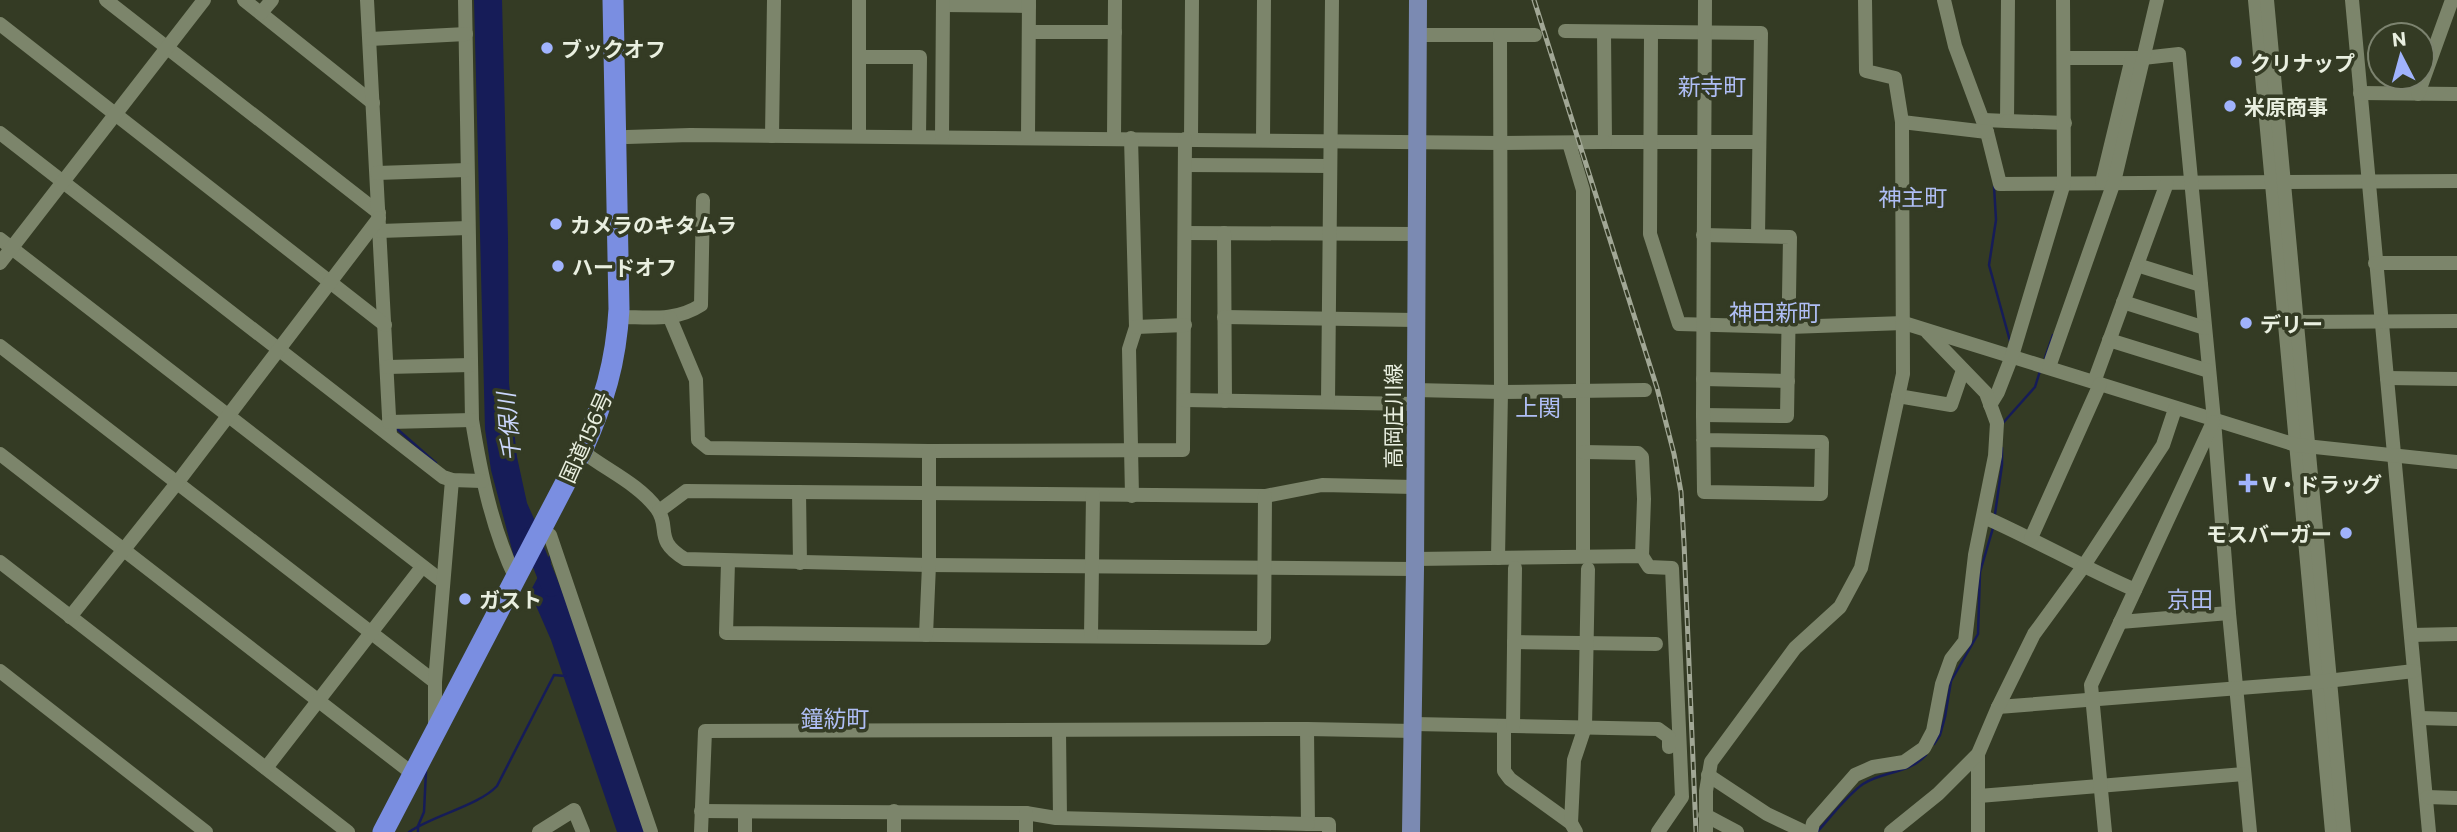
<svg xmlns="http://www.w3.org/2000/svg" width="2457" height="832" font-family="Commissioner,'Noto Sans JP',sans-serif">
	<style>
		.water { fill: #161c58 }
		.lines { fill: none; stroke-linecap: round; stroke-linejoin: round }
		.stream { stroke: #161c58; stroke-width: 2.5 }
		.river { stroke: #161c58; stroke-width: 18 }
		.minor { stroke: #7c856b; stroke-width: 14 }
		.major { stroke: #7b8ab2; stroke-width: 18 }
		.highway { stroke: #7a8ee1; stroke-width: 21 }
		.rail-casing { stroke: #a1a795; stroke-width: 5 }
		.rail { stroke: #343b24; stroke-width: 2.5; stroke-dasharray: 8; stroke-linecap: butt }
		.poi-dot { fill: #a0b3fd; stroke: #343b24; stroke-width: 2.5 }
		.labels { text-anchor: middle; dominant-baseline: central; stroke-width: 7; stroke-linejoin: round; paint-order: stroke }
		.poi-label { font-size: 21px; font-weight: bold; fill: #e9efe0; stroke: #343b24; text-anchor: start }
		.street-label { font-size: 21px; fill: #e9efe0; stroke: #343b24 }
		.neighbourhood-label { font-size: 23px; fill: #afbef5; stroke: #343b24 }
		.water-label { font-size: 23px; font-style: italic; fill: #cbd7fd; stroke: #343b24 }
	</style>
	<rect width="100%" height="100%" fill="#343b24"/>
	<g class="water">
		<polygon points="474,0 502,0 508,239 509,383 517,457 527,503 535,521 515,561 491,470 485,429"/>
		<polygon points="550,554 551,565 578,629 645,832 617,832 551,640 530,592"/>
	</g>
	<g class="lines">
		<g class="stream">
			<polyline points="1994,186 1996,220 1989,265 2010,341"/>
			<polyline points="2045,358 2053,335"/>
			<polyline points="2002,424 2035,387 2040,371"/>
			<polyline points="396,428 436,463"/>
			<polyline points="1995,514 2002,465 2002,448"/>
			<polyline points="1934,744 1940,735 1945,717 1951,681 1978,634 1980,572 1993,528"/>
			<path d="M409,832c25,-17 69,-26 88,-46l57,-111 11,1"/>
			<polyline points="418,832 418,826 424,812 426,771"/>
			<path d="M1817,832c13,-14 30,-37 46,-48 20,-13 46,-10 63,-29"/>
		</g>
		<polyline class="river" points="530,536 551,588"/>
		<g class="minor">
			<polyline points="106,0 379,213"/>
			<polyline points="244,0 373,103"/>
			<polyline points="367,0 390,435"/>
			<path d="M465,0l7,420c9,55 20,109 44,159"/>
			<polyline points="1944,0 1955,46 1987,132 2000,184 2457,181"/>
			<polyline points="2255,0 2332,832"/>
			<polyline points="2267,0 2344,832"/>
			<polyline points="2352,0 2429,832"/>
			<polyline points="943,5 1029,6"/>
			<polyline points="261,13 272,0"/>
			<polyline points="0,24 385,325"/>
			<polyline points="1565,31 1761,33 1758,236"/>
			<polyline points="1029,32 1115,32"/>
			<polyline points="1604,32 1605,142 1758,142"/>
			<polyline points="1651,32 1650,234 1679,324 1789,327 1904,323 2296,445 2457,462"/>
			<polyline points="1417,35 1500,35 1501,392 1498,558"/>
			<polyline points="1500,35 1535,35"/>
			<polyline points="370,39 466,34"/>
			<polyline points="859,57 920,57 919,137"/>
			<polyline points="2064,58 2143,58 2179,54 2214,420 2229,613 2250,832"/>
			<polyline points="2360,93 2457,94"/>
			<polyline points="2418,94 2452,0"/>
			<polyline points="1984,120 2007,121 2008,0"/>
			<polyline points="2007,121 2065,123"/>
			<polyline points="1902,122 1987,132"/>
			<polyline points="0,133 443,477 452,480 482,481"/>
			<polyline points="772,136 774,0"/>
			<polyline points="859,136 859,0"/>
			<polyline points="627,137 690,135 1501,143 1605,142"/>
			<polyline points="942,137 943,0"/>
			<polyline points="1028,137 1029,0"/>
			<polyline points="1114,138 1115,0"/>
			<polyline points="1131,138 1136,327 1129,349 1132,496"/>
			<polyline points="1191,139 1192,0"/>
			<polyline points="1263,140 1264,0"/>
			<polyline points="1569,143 1583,190 1583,556"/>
			<polyline points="1185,165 1329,166"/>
			<polyline points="377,173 467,170"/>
			<polyline points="2102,182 2132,58"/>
			<polyline points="380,231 468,228"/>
			<polyline points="1185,233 1416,234"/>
			<polyline points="1224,233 1225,401"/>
			<polyline points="0,239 443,582"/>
			<polyline points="0,263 204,0"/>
			<polyline points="2375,263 2457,263"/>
			<polyline points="2137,265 2201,285"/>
			<polyline points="2123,302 2205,328"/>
			<path d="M619,317c29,0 56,5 82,-12l2,-105"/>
			<polyline points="1224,317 1415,320"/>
			<polyline points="670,318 696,380 698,440 708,448 929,451 1183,450 1185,139"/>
			<polyline points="2298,322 2457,321"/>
			<polyline points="1136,327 1185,325"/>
			<polyline points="2109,340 2209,371"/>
			<polyline points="0,346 435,682"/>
			<polyline points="387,367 471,365"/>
			<polyline points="2049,367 2114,182 2157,0"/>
			<polyline points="2387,378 2457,379"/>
			<polyline points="1703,379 1788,381"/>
			<polyline points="2094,382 2167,183"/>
			<polyline points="1415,390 1501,392 1645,390"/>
			<polyline points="1898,396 1951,405 1963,370"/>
			<polyline points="1184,400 1415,404"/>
			<polyline points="1328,401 1332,0"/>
			<polyline points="1990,405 1998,392 2012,356 2064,183 2063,0"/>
			<polyline points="1703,415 1787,416 1790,237 1703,235"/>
			<polyline points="389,422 472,420"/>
			<polyline points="1703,440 1822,442 1821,494 1704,492 1703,415 1705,0"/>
			<path d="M582,451c24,19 57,33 75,58 14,19 -4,31 28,50l244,6 486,4"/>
			<polyline points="1583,452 1638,453 1642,457 1644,499 1642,556"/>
			<polyline points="0,454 413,774"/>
			<polyline points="799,492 800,563"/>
			<polyline points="659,511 686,491 1265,496 1322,485 1414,487"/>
			<path d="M1984,517c52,23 100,51 151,73"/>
			<polyline points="550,535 651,832"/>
			<polyline points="2031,538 2100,384"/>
			<polyline points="1415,559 1642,556 1649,567 1672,568 1682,797 1658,832"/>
			<polyline points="0,562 348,832"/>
			<polyline points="728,562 726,633 1264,638 1265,496"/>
			<polyline points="70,617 177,483 379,218"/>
			<polyline points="2120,622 2229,613"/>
			<polyline points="926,635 929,565 929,451"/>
			<polyline points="2411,635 2457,634"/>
			<polyline points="1091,636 1093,495"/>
			<polyline points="1514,642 1656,644"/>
			<polyline points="0,671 206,832"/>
			<polyline points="1998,707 2318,682 2414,671"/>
			<polyline points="2420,718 2457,719"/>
			<polyline points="1414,724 1658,729 1669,737 1669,747"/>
			<polyline points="1504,726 1504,771 1510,779 1571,823 1576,832"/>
			<polyline points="1513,726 1515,568"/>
			<polyline points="435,727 435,682 452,480"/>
			<polyline points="1307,729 1308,824 1329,824 1329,832"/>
			<polyline points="1059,731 1060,818"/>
			<polyline points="1978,754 1978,832"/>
			<polyline points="266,768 422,567"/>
			<polyline points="1708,775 1767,814 1805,832"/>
			<polyline points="1979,796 2244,774"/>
			<polyline points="2427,797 2457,798"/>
			<polyline points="701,811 1026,813 1056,818 1308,824"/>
			<polyline points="745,813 745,832"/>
			<polyline points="1705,815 1737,832"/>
			<polyline points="1571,823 1574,760 1585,727 1588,569"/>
			<polyline points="539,832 574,810 583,832"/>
			<polyline points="701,832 705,731 1307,729 1414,731"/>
			<polyline points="894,832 894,811"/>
			<polyline points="1026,832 1026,813"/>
			<polyline points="1706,832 1706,791 1711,762 1795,648 1840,607 1861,568 1903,374 1902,122 1895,78 1866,71 1865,0"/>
			<polyline points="1811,832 1813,823 1855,775 1873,767 1904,762 1924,748 1933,731 1942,684 1951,659 1965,641 1975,555 1995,456 1997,423 1986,393 1928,333"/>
			<polyline points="1891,832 1938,794 1978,754 1998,707 2034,634 2083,567 2163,445 2175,409"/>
			<polyline points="2105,832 2091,685 2213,422"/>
		</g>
		<polyline class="major" points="1411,832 1415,569 1418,0"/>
		<path class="highway" d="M383,832l199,-381c22,-49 34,-88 37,-142l-6,-309"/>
		<g class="rail-casing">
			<polyline id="rail" points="1534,0 1657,388 1674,454 1681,492 1684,543 1696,832"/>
		</g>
		<use href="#rail" class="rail"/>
	</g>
	<g class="poi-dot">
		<circle cx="547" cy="48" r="7"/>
		<circle cx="2236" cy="62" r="7"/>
		<circle cx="2230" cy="106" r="7"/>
		<circle cx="556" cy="224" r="7"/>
		<circle cx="558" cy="266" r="7"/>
		<circle cx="2246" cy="323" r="7"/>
		<path d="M2244.5 472.5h7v7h7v7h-7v7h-7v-7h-7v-7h7z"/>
		<circle cx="2346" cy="533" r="7"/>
		<circle cx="465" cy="599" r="7"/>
	</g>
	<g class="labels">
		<g class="poi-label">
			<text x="561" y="48">ブックオフ</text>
			<text x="2250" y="62">クリナップ</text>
			<text x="2244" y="106">米原商事</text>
			<text x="570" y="224">カメラのキタムラ</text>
			<text x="572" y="266">ハードオフ</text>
			<text x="2260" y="323">デリー</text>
			<text x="2262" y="483">V・ドラッグ</text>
			<text x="2332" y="533" text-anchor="end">モスバーガー</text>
			<text x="479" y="599">ガスト</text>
		</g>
		<g class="street-label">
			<text transform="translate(1392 416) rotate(-90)">高岡庄川線</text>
			<text transform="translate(585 437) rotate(-66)">国道156号</text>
		</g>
		<g class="neighbourhood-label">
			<text x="1712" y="86">新寺町</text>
			<text x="1913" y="197">神主町</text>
			<text x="1775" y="312">神田新町</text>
			<text x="1538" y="407">上関</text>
			<text x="2190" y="599">京田</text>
			<text x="835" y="718">鐘紡町</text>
		</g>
		<g class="water-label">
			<text transform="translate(508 427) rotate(-95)">千保川</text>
		</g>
	</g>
	<g transform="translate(2401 56) rotate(354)"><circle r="33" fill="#343b24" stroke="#7c836f" stroke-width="2"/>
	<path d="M0-5L12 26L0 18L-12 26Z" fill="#a0b3fd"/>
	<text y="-10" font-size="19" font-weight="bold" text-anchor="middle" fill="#e9efe0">N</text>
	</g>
</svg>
